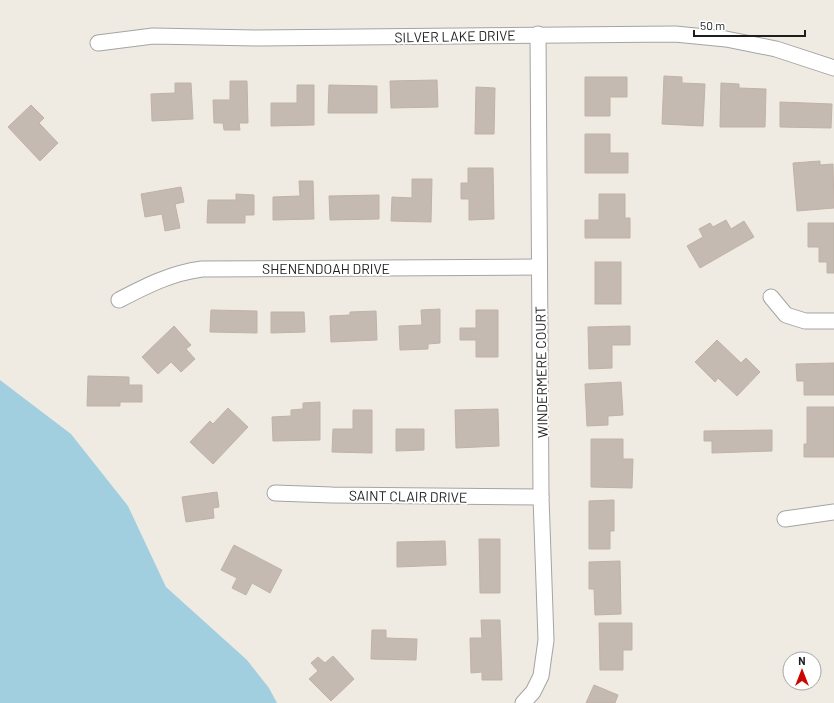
<svg xmlns="http://www.w3.org/2000/svg" width="834" height="703" font-family="Barlow,sans-serif">
	<style>
		.water { fill: #a1cfdf }
		.building { fill: #c4bab2; stroke: #c1b2a5 }
		.lines { fill: none; stroke-linecap: round; stroke-linejoin: round }
		.street-casing { stroke: #a4a4a4; stroke-width: 17 }
		.street { stroke: #fff; stroke-width: 15 }
		.labels { text-anchor: middle; dominant-baseline: central; stroke-width: 4; stroke-linejoin: round; paint-order: stroke }
		.street-label { font-size: 14px; fill: #1d1d1d; stroke: #fff }
	</style>
	<rect width="100%" height="100%" fill="#efebe3"/>
	<polygon class="water" points="0,380 71,434 128,506 166,587 247,660 269,688 277,703 0,703"/>
	<g class="building">
		<polygon points="664,76 682,77 682,83 705,84 703,126 662,124"/>
		<polygon points="585,77 627,77 627,97 610,97 610,116 585,116"/>
		<polygon points="437,80 438,107 391,108 390,81"/>
		<polygon points="230,81 247,81 248,123 239,123 240,130 224,130 223,123 214,123 213,100 230,100"/>
		<polygon points="175,83 191,83 193,119 152,121 151,94 175,93"/>
		<polygon points="721,83 739,84 739,88 766,89 765,127 720,127"/>
		<polygon points="297,85 314,85 314,125 271,126 271,103 297,103"/>
		<polygon points="329,85 377,86 377,113 328,113"/>
		<polygon points="476,87 495,88 494,134 475,134"/>
		<polygon points="780,102 832,104 831,128 780,127"/>
		<polygon points="31,105 44,118 39,123 58,143 40,161 8,127"/>
		<polygon points="585,134 610,134 610,153 628,153 628,173 585,173"/>
		<polygon points="820,161 820,165 833,164 834,208 797,211 793,163"/>
		<polygon points="468,168 493,168 494,219 469,220 469,199 461,199 461,183 468,183"/>
		<polygon points="412,179 432,179 431,222 391,221 392,197 412,198"/>
		<polygon points="299,181 313,181 314,219 273,220 273,197 300,196"/>
		<polygon points="181,187 184,202 175,204 180,228 165,231 162,214 145,217 141,194"/>
		<polygon points="236,194 254,195 254,215 245,215 245,223 207,223 208,200 236,200"/>
		<polygon points="599,194 625,194 625,218 630,218 630,238 585,238 585,220 599,220"/>
		<polygon points="379,195 379,219 330,220 329,196"/>
		<polygon points="726,220 731,229 744,221 754,237 700,268 687,246 703,237 699,229 710,223 713,227"/>
		<polygon points="808,223 834,223 834,273 827,273 827,262 819,262 819,247 808,247"/>
		<rect x="595" y="262" width="26" height="42"/>
		<polygon points="440,309 440,343 428,344 428,349 400,350 399,326 422,325 421,310"/>
		<polygon points="211,310 257,311 257,333 210,332"/>
		<polygon points="476,310 498,310 498,357 476,357 476,340 460,340 460,328 476,328"/>
		<polygon points="376,311 377,340 331,342 330,316 350,315 350,312"/>
		<polygon points="271,312 304,312 305,332 271,333"/>
		<polygon points="174,326 191,345 186,349 195,359 181,372 171,362 158,374 142,357"/>
		<polygon points="630,326 630,345 612,345 612,368 589,369 588,327"/>
		<polygon points="717,340 741,363 746,358 760,372 737,396 718,378 715,382 695,362"/>
		<polygon points="834,363 834,395 804,395 804,381 797,381 796,364"/>
		<polygon points="88,376 129,377 129,385 142,385 142,402 120,402 120,406 87,406"/>
		<polygon points="621,382 623,415 608,416 608,425 587,426 585,384"/>
		<polygon points="320,402 320,440 273,441 272,417 291,416 291,410 303,409 303,403"/>
		<polygon points="807,407 834,407 834,457 804,457 804,444 807,444"/>
		<polygon points="228,408 248,427 213,464 190,442 210,421 213,424"/>
		<polygon points="498,409 499,446 456,448 455,410"/>
		<polygon points="353,410 372,410 372,453 332,452 333,429 353,429"/>
		<polygon points="396,429 424,429 424,450 396,451"/>
		<polygon points="772,430 772,451 712,453 712,441 704,441 704,431"/>
		<polygon points="591,439 623,439 623,459 633,459 632,488 591,487"/>
		<polygon points="217,492 219,507 213,508 214,518 186,522 182,497"/>
		<polygon points="614,500 614,531 610,531 610,549 589,549 589,501"/>
		<polygon points="479,539 500,539 500,593 480,593"/>
		<polygon points="445,541 446,565 397,567 397,542"/>
		<polygon points="234,545 282,570 270,593 252,583 246,595 232,588 237,578 221,570"/>
		<polygon points="620,561 621,614 595,615 594,589 589,589 589,562"/>
		<polygon points="481,620 500,620 502,680 482,680 482,672 471,673 470,638 482,638"/>
		<polygon points="599,623 632,623 632,650 623,650 623,670 600,670"/>
		<polygon points="372,630 386,630 386,638 417,639 416,660 371,659"/>
		<polygon points="333,656 354,679 331,701 309,679 318,671 311,663 318,657 325,663"/>
		<polygon points="594,685 618,695 615,703 586,703"/>
	</g>
	<g class="lines">
		<g class="street-casing">
			<g id="street">
				<polyline points="98,43 153,36 257,38 675,34 726,39 776,49 834,68"/>
				<polyline points="771,297 786,315 805,321 834,321"/>
				<path d="M119,300c27,-14 52,-27 83,-31l337,-2"/>
				<polyline points="275,493 332,495 541,497"/>
				<polyline points="785,519 834,512"/>
				<polyline points="523,703 533,692 541,676 546,640 541,497 538,34"/>
			</g>
		</g>
		<use href="#street" class="street"/>
	</g>
	<g class="labels">
		<g class="street-label">
			<text transform="translate(455 36) rotate(-1)">SILVER LAKE DRIVE</text>
			<text x="326" y="268">SHENENDOAH DRIVE</text>
			<text transform="translate(541 372) rotate(-91)">WINDERMERE COURT</text>
			<text transform="translate(408 496) rotate(1)">SAINT CLAIR DRIVE</text>
		</g>
	</g>
	<g transform="translate(802 671)"><circle r="19" fill="#ffffff" stroke="#a5a5a5"/>
	<path d="M0-3L7 15L0 10L-7 15Z" fill="#cb0500"/>
	<text y="-6" font-size="11" font-weight="bold" text-anchor="middle" fill="#1d1d1d">N</text>
	</g>
	<path d="M694 30v6h111v-6" fill="none" stroke="#1d1d1d" stroke-width="2"/>
	<text x="700" y="30" font-size="12" fill="#1d1d1d" stroke="#ffffff" stroke-width="3" paint-order="stroke">50 m</text>
</svg>
